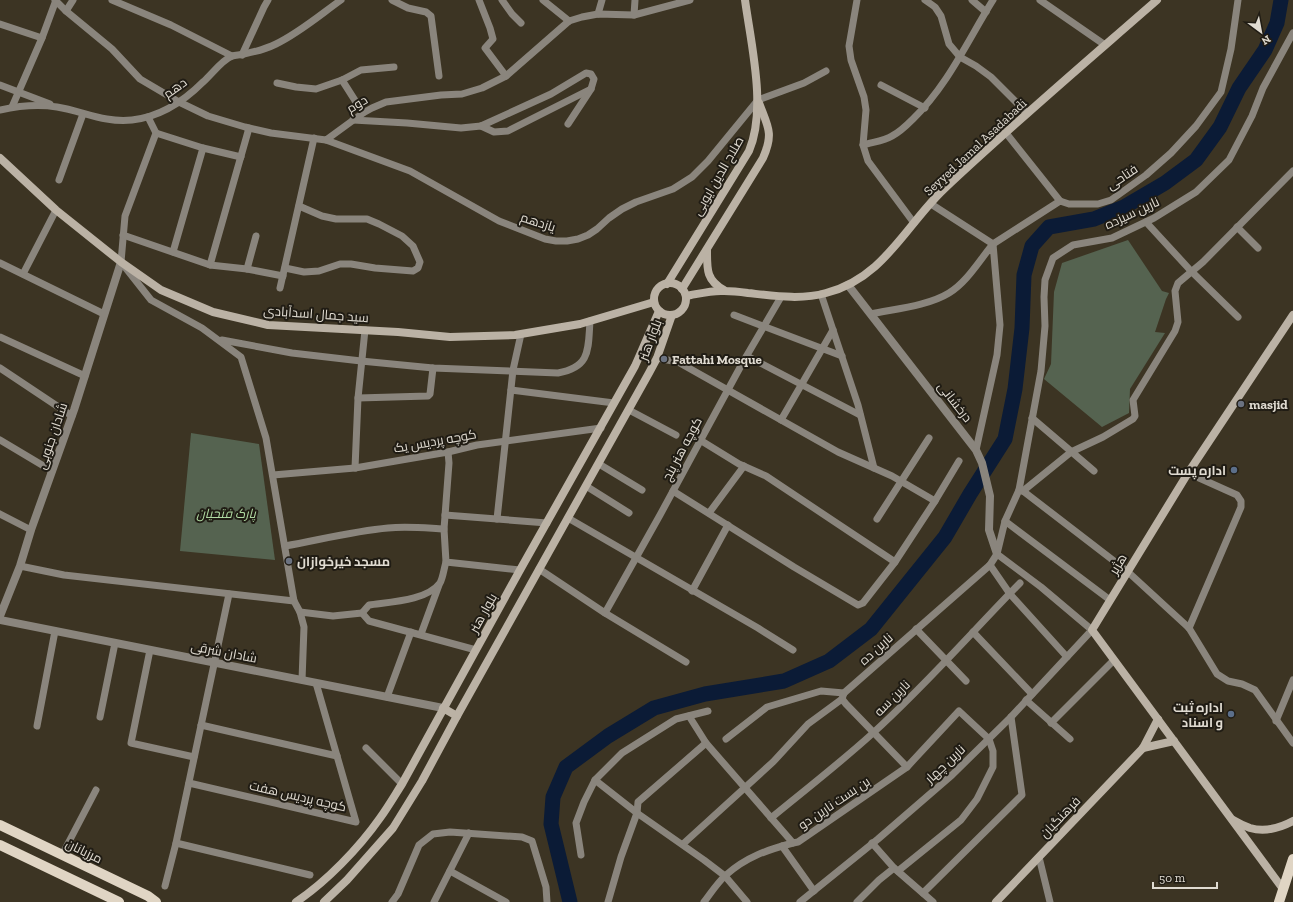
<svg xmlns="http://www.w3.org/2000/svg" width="1293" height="902" font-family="'Zilla Slab',Cairo,serif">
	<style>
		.green { fill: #556350 }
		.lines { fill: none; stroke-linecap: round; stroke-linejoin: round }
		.river { stroke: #0b1b36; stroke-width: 15 }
		.minor { stroke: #8a857d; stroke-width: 7 }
		.tertiary { stroke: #8a857d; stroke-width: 8 }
		.secondary { stroke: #bbb2a5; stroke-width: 8 }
		.primary { stroke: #e0d5c4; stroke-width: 10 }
		.worship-dot { fill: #6b7280; stroke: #201c14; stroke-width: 1.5 }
		.service-dot { fill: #5c6f8a; stroke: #201c14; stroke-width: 1.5 }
		.labels { text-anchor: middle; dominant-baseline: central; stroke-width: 4; stroke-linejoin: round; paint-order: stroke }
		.street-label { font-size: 13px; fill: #e0dbd1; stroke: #201c14 }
		.poi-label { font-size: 13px; font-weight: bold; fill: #e0dbd1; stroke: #201c14; text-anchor: start }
		.park-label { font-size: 13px; font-style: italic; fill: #b0daa2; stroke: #201c14 }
	</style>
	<rect width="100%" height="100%" fill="#3c3423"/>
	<g class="green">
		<polygon points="1128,240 1162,291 1169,293 1166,299 1155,332 1165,333 1130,389 1129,413 1102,427 1044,379 1051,364 1054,292 1062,263"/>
		<polygon points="191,433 259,444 275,560 180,551"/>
	</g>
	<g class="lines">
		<polyline class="river" points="570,902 551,824 553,797 566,767 608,736 654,708 705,694 784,681 829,661 871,629 945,537 970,494 1005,439 1015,389 1022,328 1024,275 1032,246 1049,227 1094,219 1124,207 1165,183 1196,160 1220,127 1239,88 1265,50 1277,23 1281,0"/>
		<g class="minor">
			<polyline points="55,0 66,11 112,49 140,79 179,102 208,116 245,127 271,133 326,140 363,113 372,108 386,102 441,95 462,94 482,88 506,76 569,21 582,17 598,14 634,15 690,0"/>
			<polyline points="112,0 171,25 232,56"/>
			<polyline points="392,0 408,8 426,12 431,16 439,76"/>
			<polyline points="479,0 490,28 493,39 485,48 506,76"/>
			<polyline points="502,0 512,14 521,23"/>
			<polyline points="543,0 569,21"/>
			<polyline points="857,0 849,46 851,60 864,97 866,110 863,145 868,161 914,223"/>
			<polyline points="925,0 935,7 941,16 949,44 960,57 976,66 991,77 1027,113"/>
			<polyline points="972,0 986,12"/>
			<polyline points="1040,0 1105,45"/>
			<polyline points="66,11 73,0"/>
			<polyline points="598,14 602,0"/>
			<polyline points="634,15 635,0"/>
			<polyline points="0,24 42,38"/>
			<polyline points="242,55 264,7 268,0"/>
			<polyline points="342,80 363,113"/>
			<polyline points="277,83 296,87 316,89 342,80 361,70 394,67"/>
			<polyline points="0,85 50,104"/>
			<polyline points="881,85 925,108"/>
			<polyline points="12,107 42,38 56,0"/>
			<path d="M0,110c18,-4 39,-6 57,-3 26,4 47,16 75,13 27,-3 52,-19 71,-38 8,-7 19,-22 29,-26 4,-1 8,-1 12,-2 10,-2 22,-5 32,-10 23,-11 44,-29 65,-44"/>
			<polyline points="148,117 156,133 125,216 121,262 151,300 202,328 241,357 266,438 294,601 300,612 304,627 302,680"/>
			<polyline points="353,120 407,123 461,128 481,126 551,94 586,73 591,74 594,79 591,89 568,124"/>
			<polyline points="481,126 494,132 508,131 591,89"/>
			<polyline points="156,133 203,148 173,252"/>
			<polyline points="1006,133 1060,201"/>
			<polyline points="326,140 410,171 499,221 545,239 556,241 567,241 578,239 588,235 597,229 609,218 622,209 636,202 673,189 692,177 708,161 758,100 804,83 826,71"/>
			<path d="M863,145c9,-3 21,-4 29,-9 8,-4 15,-11 21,-17 35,-34 55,-79 80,-119"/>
			<polyline points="203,148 241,157"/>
			<polyline points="59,180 83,114"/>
			<polyline points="931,204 993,244 1060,201 1069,204 1098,204 1111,200 1146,175 1171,153 1196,126 1221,92 1231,49 1238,0"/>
			<polyline points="1146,222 1191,271 1238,317"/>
			<polyline points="1237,227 1258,248"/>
			<polyline points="123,235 210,265 247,269 283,276"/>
			<polyline points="0,263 104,314"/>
			<polyline points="210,265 249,128"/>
			<polyline points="285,268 304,272 319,271 340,264 351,264 375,268 413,271 418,268 420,262 413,246 402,236 379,224 367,219 336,219 322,216 299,206"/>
			<polyline points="247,269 256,236"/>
			<polyline points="23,274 56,210"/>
			<polyline points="280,288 314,138"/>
			<polyline points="821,294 858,405 874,468"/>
			<path d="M871,314c23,-5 57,-8 78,-21 18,-11 30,-32 44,-49l7,81 -3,30 -21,95"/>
			<polyline points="734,315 842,356"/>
			<polyline points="0,337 85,376"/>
			<path d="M222,340l70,13 69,8 72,7 125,5c33,-6 30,-24 32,-52"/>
			<polyline points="747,356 860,415"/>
			<polyline points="657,358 678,362 838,452 892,476 935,501"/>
			<polyline points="0,368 72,416"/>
			<polyline points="511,390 614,403"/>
			<polyline points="358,398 428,396 430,394 433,368"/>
			<polyline points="629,410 676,435"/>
			<polyline points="1032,418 1094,471"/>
			<polyline points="781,420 833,330"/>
			<polyline points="0,440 52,471"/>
			<polyline points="700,440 739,464 766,476 895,562"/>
			<polyline points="448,452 449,463 444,529 446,562 520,570"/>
			<polyline points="599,464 642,490"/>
			<polyline points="355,468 358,398 365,330"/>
			<polyline points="1188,473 1237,495 1241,501 1241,507 1189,628"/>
			<polyline points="273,475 355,468 448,452 477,445 601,428"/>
			<polyline points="586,486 629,513"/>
			<polyline points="1019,490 1041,371 1045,326 1044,297 1045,280 1053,258 1073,245 1112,238 1154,218 1196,192 1229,160 1252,116 1263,88 1293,33"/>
			<polyline points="673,491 794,567 858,605 863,603 895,562 935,501 959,461"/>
			<polyline points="1023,491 1071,452 1103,437 1133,419 1135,416 1133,400 1175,331 1178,322 1175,291 1178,283 1203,262 1293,171"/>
			<polyline points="709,513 744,466"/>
			<polyline points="0,514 31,530"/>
			<polyline points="445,515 547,523"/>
			<polyline points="568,518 758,628 793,650"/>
			<polyline points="497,519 513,370 521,334"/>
			<polyline points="877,519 929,438"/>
			<polyline points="1005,521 1110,600"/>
			<path d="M285,546c34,-6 69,-15 103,-18 19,-2 37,0 56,1"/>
			<polyline points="990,565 1010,594 1067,657"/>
			<polyline points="20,566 64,575 294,601"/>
			<polyline points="539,569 605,613 686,662"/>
			<polyline points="692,591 728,525"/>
			<path d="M300,612l33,4 29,-3 7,-8c19,-3 58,-4 71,-22 3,-5 4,-15 6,-21"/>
			<polyline points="362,613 369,621 476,650"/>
			<polyline points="605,613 660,515 743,362 781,297"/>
			<polyline points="916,629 966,681"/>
			<polyline points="973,632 1032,694"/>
			<polyline points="421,634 439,585"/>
			<polyline points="150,650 131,743 194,757"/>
			<polyline points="387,697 411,632"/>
			<polyline points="1026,700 1070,739"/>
			<polyline points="689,716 706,743 793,843 798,842 907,767 959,711 989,739 993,751 993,767 977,799 961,820 898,871"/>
			<polyline points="100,717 115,643"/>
			<polyline points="1276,721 1293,680"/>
			<polyline points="1051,723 1114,660"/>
			<polyline points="201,725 337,756"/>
			<polyline points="37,726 55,631"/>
			<polyline points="726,739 767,707 821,691 844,693"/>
			<polyline points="366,748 402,784"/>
			<polyline points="907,767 846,704 842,699 844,693 990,565 997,554 1005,521 1019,490 1023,491 1127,571 1189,628 1217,674 1228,681 1242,684 1255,690 1293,743"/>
			<polyline points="595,780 637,813 704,860 725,876 747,902"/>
			<polyline points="189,783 356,822 316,683"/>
			<path d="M771,818c34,-28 69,-55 102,-85 52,-47 98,-100 147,-150"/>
			<polyline points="176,843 310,875"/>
			<polyline points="872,843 894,868 933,902"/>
			<polyline points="683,844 773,762 808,724 842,699"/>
			<polyline points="782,846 814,891"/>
			<polyline points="62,855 96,790"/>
			<polyline points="581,855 576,823 584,802 595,780 622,753 676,719 708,711"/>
			<polyline points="1039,857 1050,902"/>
			<polyline points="450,871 506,902"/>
			<polyline points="165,886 176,843 229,594"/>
			<polyline points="923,893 1022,795 1011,717"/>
			<polyline points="392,902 398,894 419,845 433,834 450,832 522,837 532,841 546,887 547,902"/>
			<polyline points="434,902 469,833"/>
			<polyline points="608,902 621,857 637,813 638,802 706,743"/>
			<path d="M704,902c7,-9 13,-19 22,-27 20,-18 41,-25 67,-32"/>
			<polyline points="800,902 878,839 952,775 1011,717 1092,630 1041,587 997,554"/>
			<polyline points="857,902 879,880 894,868"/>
		</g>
		<g class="tertiary">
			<polyline points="848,285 976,450 982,463 990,496 989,530 997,554"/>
			<polyline points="0,616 20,566 31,530 74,410 121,262"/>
			<polyline points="0,620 443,708"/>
		</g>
		<g class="secondary">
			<polyline points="0,158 56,210 121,262 161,290 213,312 268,325 398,332 450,337 515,335 580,324 654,302"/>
			<path d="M707,250c0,19 -1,30 17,40"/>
			<circle cx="670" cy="299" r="16"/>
			<path d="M667,284l82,-133c18,-42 2,-107 -4,-151"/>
			<path d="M682,289l81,-131c11,-25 5,-31 -4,-55"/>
			<path d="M686,296c12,-2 26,-6 38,-5 8,0 17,1 24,2 27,3 53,7 78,0 58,-15 79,-67 118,-104 69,-65 142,-127 213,-189"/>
			<polyline points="443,708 457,716"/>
			<polyline points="1143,748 1174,741"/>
			<path d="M1233,820c5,3 11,6 17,8 14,4 30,0 43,-7"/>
			<polyline points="1283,889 1092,630 1188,473 1293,315"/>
			<path d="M296,902c30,-20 63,-54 84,-84 8,-11 15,-23 22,-34l118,-214 115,-204 24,-55"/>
			<polyline points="324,902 347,880 393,828 422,781 457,716 649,373 657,358 672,315"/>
			<polyline points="996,902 1143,748 1158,719"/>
		</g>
		<g class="primary">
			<polyline points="0,825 148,896 156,902"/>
			<polyline points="0,845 119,902"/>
			<polyline points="1279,902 1293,859"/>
		</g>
	</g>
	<g class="worship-dot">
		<circle cx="664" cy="359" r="4"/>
		<circle cx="1241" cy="404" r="4"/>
		<circle cx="289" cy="561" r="4"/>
	</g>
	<g class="service-dot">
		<circle cx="1234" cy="470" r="4"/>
		<circle cx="1231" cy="714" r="4"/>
	</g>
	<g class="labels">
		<g class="street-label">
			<text transform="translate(175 88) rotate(-35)">دهم</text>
			<text transform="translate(357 104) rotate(-31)">دوم</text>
			<text transform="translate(975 147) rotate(-43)">Seyyed Jamal Asadabadi</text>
			<text transform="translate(718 176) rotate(-60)">صلاح الدین ایوبی</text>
			<text transform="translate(1122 177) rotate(-34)">فتاحی</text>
			<text transform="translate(1132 213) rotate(-25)">نارین سیزده</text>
			<text transform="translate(538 222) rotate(18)">یازدهم</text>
			<text transform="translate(316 314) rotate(4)">سید جمال اسدآبادی</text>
			<text transform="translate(650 340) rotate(-69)">بلوار هنر</text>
			<text transform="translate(955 402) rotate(52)">درخشانی</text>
			<text transform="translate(52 436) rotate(-71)">شادان جنوبی</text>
			<text transform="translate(435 441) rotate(-10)">کوچه پردیس یک</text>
			<text transform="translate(682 449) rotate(-62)">کوچه هنر پنج</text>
			<text transform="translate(1118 564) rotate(-59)">هژیر</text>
			<text transform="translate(483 613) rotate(-61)">بلوار هنر</text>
			<text transform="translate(876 649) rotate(-42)">نارین ده</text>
			<text transform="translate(224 652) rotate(11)">شادان شرقی</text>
			<text transform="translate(892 698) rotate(-45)">نارین سه</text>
			<text transform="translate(945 764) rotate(-43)">نارین چهار</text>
			<text transform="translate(298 796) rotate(13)">کوچه پردیس هفت</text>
			<text transform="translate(834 803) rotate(-34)">بن بست نارین دو</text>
			<text transform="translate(1060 817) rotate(-46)">فرهنگیان</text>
			<text transform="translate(84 851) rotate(26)">مرزبانان</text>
		</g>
		<g class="poi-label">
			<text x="672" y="359">Fattahi Mosque</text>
			<text x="1249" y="404">masjid</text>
			<text x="1226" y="470" text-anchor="end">اداره پست</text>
			<text x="297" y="561">مسجد خیرخوازان</text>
			<text x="1223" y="707" text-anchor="end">اداره ثبت<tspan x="1223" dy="15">و اسناد</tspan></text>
		</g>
		<g class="park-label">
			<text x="226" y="513">پارک فتحیان</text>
		</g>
	</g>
	<g transform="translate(1261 32) rotate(148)" stroke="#201c14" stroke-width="3" paint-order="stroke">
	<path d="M0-3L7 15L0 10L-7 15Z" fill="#e0dbd1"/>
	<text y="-6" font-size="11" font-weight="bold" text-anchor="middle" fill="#e0dbd1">N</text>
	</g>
	<path d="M1153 882v6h64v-6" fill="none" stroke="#e0dbd1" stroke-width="2"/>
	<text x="1159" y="882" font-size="12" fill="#e0dbd1" stroke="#201c14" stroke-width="3" paint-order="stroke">50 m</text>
</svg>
